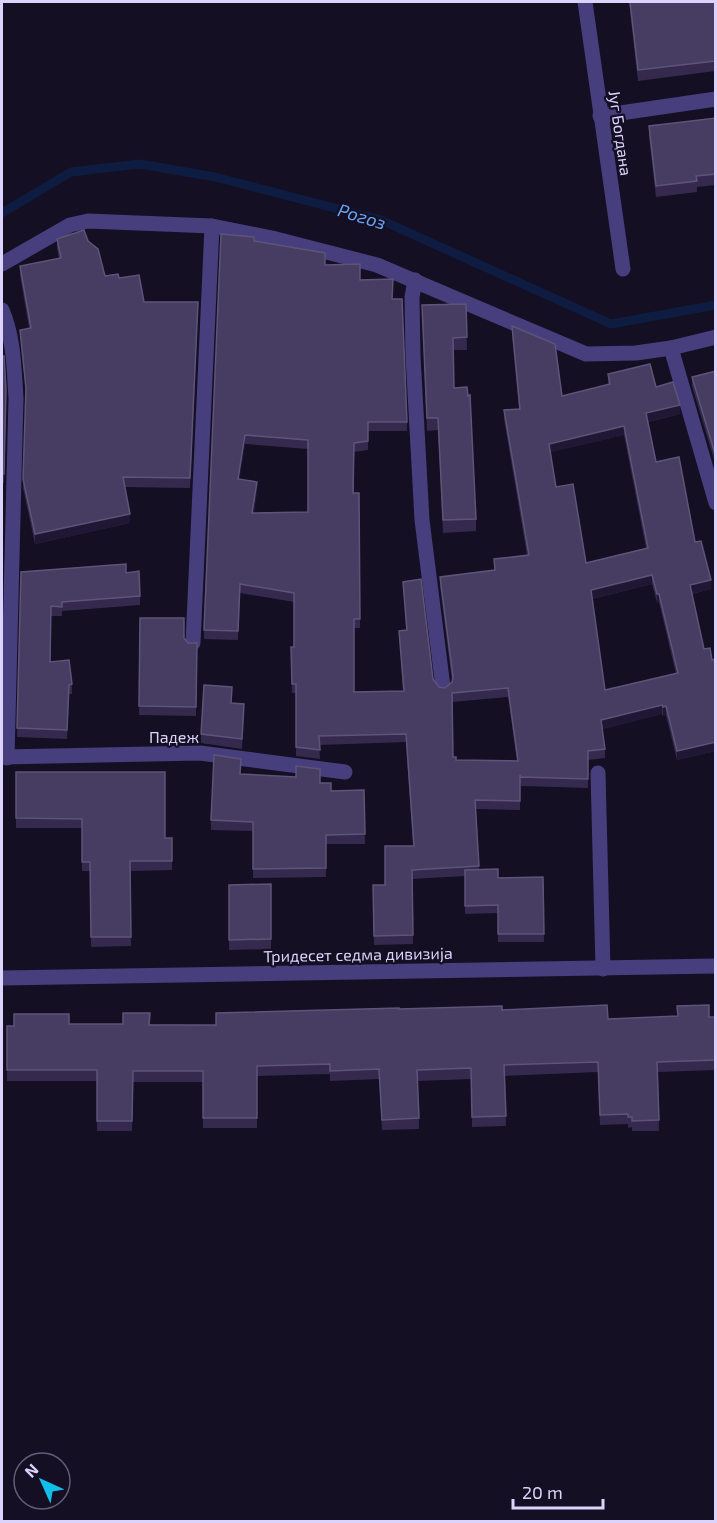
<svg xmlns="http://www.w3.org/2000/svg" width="717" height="1523" font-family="'Exo 2',sans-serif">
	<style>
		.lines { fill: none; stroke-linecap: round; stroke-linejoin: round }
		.stream { stroke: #0f1c41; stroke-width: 9 }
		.service { stroke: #473e7d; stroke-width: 15 }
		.minor { stroke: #473e7d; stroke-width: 15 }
		.wall { fill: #352a4e; fill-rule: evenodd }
		.shaded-wall { fill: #201735 }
		.building { fill: #473c61; stroke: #5e5479; stroke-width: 1.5; fill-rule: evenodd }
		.labels { text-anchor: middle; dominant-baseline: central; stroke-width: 4.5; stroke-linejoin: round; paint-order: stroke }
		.street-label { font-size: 16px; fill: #dcd3fc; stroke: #140f22 }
		.water-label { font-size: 18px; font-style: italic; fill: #69a4f4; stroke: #140f22 }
	</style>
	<rect width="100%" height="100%" fill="#140f22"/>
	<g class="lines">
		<polyline class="stream" points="2,213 71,172 140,164 215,177 381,220 611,324 716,305"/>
		<polyline class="service" points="598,773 603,969"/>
		<g class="minor">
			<polyline points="585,2 623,269"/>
			<polyline points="600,116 716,99"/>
			<polyline points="2,264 70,225 88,221 212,226 272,238 377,265 586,354 636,353 671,348 716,337"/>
			<polyline points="415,280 412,297 413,356 422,520 443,687"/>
			<path d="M2,310c12,28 12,59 14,88l-9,360"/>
			<polyline points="671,348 716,503"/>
			<polyline points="193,643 212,226"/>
			<polyline points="2,757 200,753 345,772"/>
			<polyline points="2,978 716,966"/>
		</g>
	</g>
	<g class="wall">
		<polygon points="629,2 716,2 715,71 638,81"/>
		<polygon points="716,118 716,185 697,187 697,192 656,197 649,137 649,126"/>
		<polygon points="57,239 88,241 105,276 119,278 144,302 198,311 190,488 125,487 130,523 35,544 23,488 26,395 20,330 29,328 20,275 20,266 59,259 57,248"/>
		<path d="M254,241l71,24 35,15 33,19 14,123v9h-39v19l-14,2v41h5l1,135h-6v64l49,-1 -4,-60h7l-3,-49 30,97 6,8 6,1 7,-6v-1l-12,-95v-9l54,-7v-11l33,-4 -23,-136v-9l15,-1 -7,-74v-9l50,70 46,-11v-11l48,13 24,27 -32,8 8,40 39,80 16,47 -19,5 12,55 8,11 4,-1v92l-39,9 -11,-45 -3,1 -1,-2 -60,15 3,20v9l-17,2v28l-67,-2 -1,-2v26l-44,-1 3,60 19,9 45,-1 1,65h-46v-29l-33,1v-38l-53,3 1,65 -39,1 -1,-60h12l28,-39 -7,-104 -87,3 1,14 -24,-3v-63h-4l-1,-46h3v-45l-54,-9 -2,47 -34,-1v-9zM624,435l22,113 -60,15 -30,-76 -6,-35zM245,444l63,5v63l-54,1 3,-22 -18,-11zM652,584l5,19 2,-1 17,72 -71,16 -13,-91zM508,697l9,64 -61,-1 -3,-3 -1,-55z"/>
		<polygon points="466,304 467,350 453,350 454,388 476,519 476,531 443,533 438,430 427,431 422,305"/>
		<polygon points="2,357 6,389 4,483 2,483"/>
		<polygon points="716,371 716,466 692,386 692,377"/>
		<polygon points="21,572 126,573 140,596 140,605 62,611 62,616 51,616 51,662 72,684 72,694 69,694 67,739 17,737"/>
		<polygon points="140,618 184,638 188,643 197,643 196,716 139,715"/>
		<polygon points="232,703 244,713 242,749 201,743 201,734"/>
		<polygon points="16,772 165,838 172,838 172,870 130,871 131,946 91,947 90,871 82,871 82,828 16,828"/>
		<polygon points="241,774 320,783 331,791 364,790 365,844 326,844 326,877 253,878 253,831 211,830 211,820"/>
		<polygon points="271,884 271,949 229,950 229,885"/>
		<polygon points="399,1009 502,1010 608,1019 716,1017 716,1070 658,1072 659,1131 632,1131 632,1127 628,1128 628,1124 600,1125 598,1072 505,1076 506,1126 472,1127 471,1079 418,1081 419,1129 382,1130 379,1079 330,1081 330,1074 257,1076 257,1128 203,1128 203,1082 133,1082 132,1131 97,1131 97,1081 7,1081 7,1026 69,1024 216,1025"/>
	</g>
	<g class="shaded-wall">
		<polygon points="680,405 680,414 646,422 646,413"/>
		<polygon points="624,426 624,435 549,453 549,444"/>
		<polygon points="245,435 245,444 238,488 238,479"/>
		<polygon points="257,482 257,491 252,522 252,513"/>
		<polygon points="130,514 130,523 35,544 35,534"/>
		<polygon points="652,575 652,584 591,599 591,590"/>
		<polygon points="711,580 711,589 690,594 690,585"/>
		<polygon points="657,594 659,594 659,602 657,603"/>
		<polygon points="662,705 662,714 601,729 601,720"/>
		<polygon points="666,706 666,715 663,716 663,707"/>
		<polygon points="715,742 715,751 677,760 677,751"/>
	</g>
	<g class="building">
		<polygon points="630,2 716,2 715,61 638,70"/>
		<polygon points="716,118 716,174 696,176 697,181 656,186 649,126"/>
		<polygon points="84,230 88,241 98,249 105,276 118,274 119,278 139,275 144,302 198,302 190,478 123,477 130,514 35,534 23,479 26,388 20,330 31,328 20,266 61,258 57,239"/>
		<path d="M221,234l33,3v4l71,12v12l35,-1v16l33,-1 -1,20h10l5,123h-39v19l-14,2 -1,50h6l1,126h-6v73l50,-1 -5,-60 8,-1 -4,-48 18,-3 12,100 6,8 6,1 7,-6 1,-5 -13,-100 55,-7 -1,-11 35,-4 -25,-145 16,-1 -8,-83 43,18 7,52 48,-12 -2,-10 42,-10 6,23 17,-5 7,23 -34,8 10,49 23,-5 16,85 6,-1 10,39 -21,5 14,64 6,-1 2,12 4,-1v83l-39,9 -11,-45 -3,1 -1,-2 -61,15 4,29 -17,2v28l-67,-2 -1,-2v26l-45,-1 4,66 -67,4 1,65 -39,1 -1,-51h12v-39h29l-8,-112 -87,2 1,14 -24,-3v-63h-4l-1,-37h3v-54l-54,-9 -2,47 -34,-1zM624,426l24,122 -62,15 -13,-79 -17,3 -7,-43zM245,435l63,5v72l-56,1 5,-31 -19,-3zM652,575l5,19h2l19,79 -73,17 -14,-100zM508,688l10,73 -62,-1v-3h-3l-1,-64z"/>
		<polygon points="466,304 467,337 453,338 454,388 467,387 468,396 470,395 476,519 443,520 438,418 427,418 422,305"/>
		<polygon points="4,356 6,389 4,474 2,474 2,357"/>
		<polygon points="716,371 716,457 692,377"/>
		<polygon points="126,564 126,573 139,571 140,596 62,602 62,607 51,606 50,662 69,660 72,684 69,685 67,730 17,728 21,572"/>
		<polygon points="140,618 184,618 184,638 188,643 197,643 196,707 139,706"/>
		<polygon points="204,685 232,687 231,703 244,704 242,739 201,734"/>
		<polygon points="214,755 241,759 240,774 296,777 296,766 320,769 320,783 331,783 331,791 364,790 365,834 326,835 326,868 253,869 253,822 211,820"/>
		<polygon points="16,772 165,772 165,838 172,838 172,861 130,861 131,937 91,937 90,862 82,862 82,819 16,818"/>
		<polygon points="498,869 498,878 543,877 544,934 498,934 498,905 465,906 465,870"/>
		<polygon points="271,884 271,939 229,940 229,885"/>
		<polygon points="607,1005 608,1019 678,1016 677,1006 709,1005 709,1017 716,1017 716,1060 657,1062 659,1120 632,1121 632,1117 628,1117 628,1114 600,1115 598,1062 504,1065 506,1116 472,1117 471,1068 417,1070 419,1118 382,1120 379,1069 330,1071 330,1064 257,1066 257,1118 203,1118 203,1071 133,1071 132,1121 97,1121 97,1070 7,1070 7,1026 14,1026 14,1014 69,1014 69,1024 123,1024 123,1013 150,1013 149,1025 216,1025 216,1013 399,1008 399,1009 502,1006 502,1010"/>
	</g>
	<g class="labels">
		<g class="street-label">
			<text transform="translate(621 133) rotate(82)">Југ Богдана</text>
			<text x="174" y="736">Падеж</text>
			<text transform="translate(358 954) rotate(-1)">Тридесет седма дивизија</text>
		</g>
		<g class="water-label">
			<text transform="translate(362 216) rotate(17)">Рогоз</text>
		</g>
	</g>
	<rect width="717" height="1523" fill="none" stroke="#dcd3fc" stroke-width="6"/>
	<g transform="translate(42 1481) rotate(315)"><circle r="28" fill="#140f22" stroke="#645d79" stroke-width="1.5"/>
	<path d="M0-4.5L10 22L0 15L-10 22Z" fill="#11bdea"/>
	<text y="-9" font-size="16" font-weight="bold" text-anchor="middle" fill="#dcd3fc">N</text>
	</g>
	<path d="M513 1499v9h90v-9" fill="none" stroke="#dcd3fc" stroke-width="3"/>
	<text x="522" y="1499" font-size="18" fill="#dcd3fc" stroke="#140f22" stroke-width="4.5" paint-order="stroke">20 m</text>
</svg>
